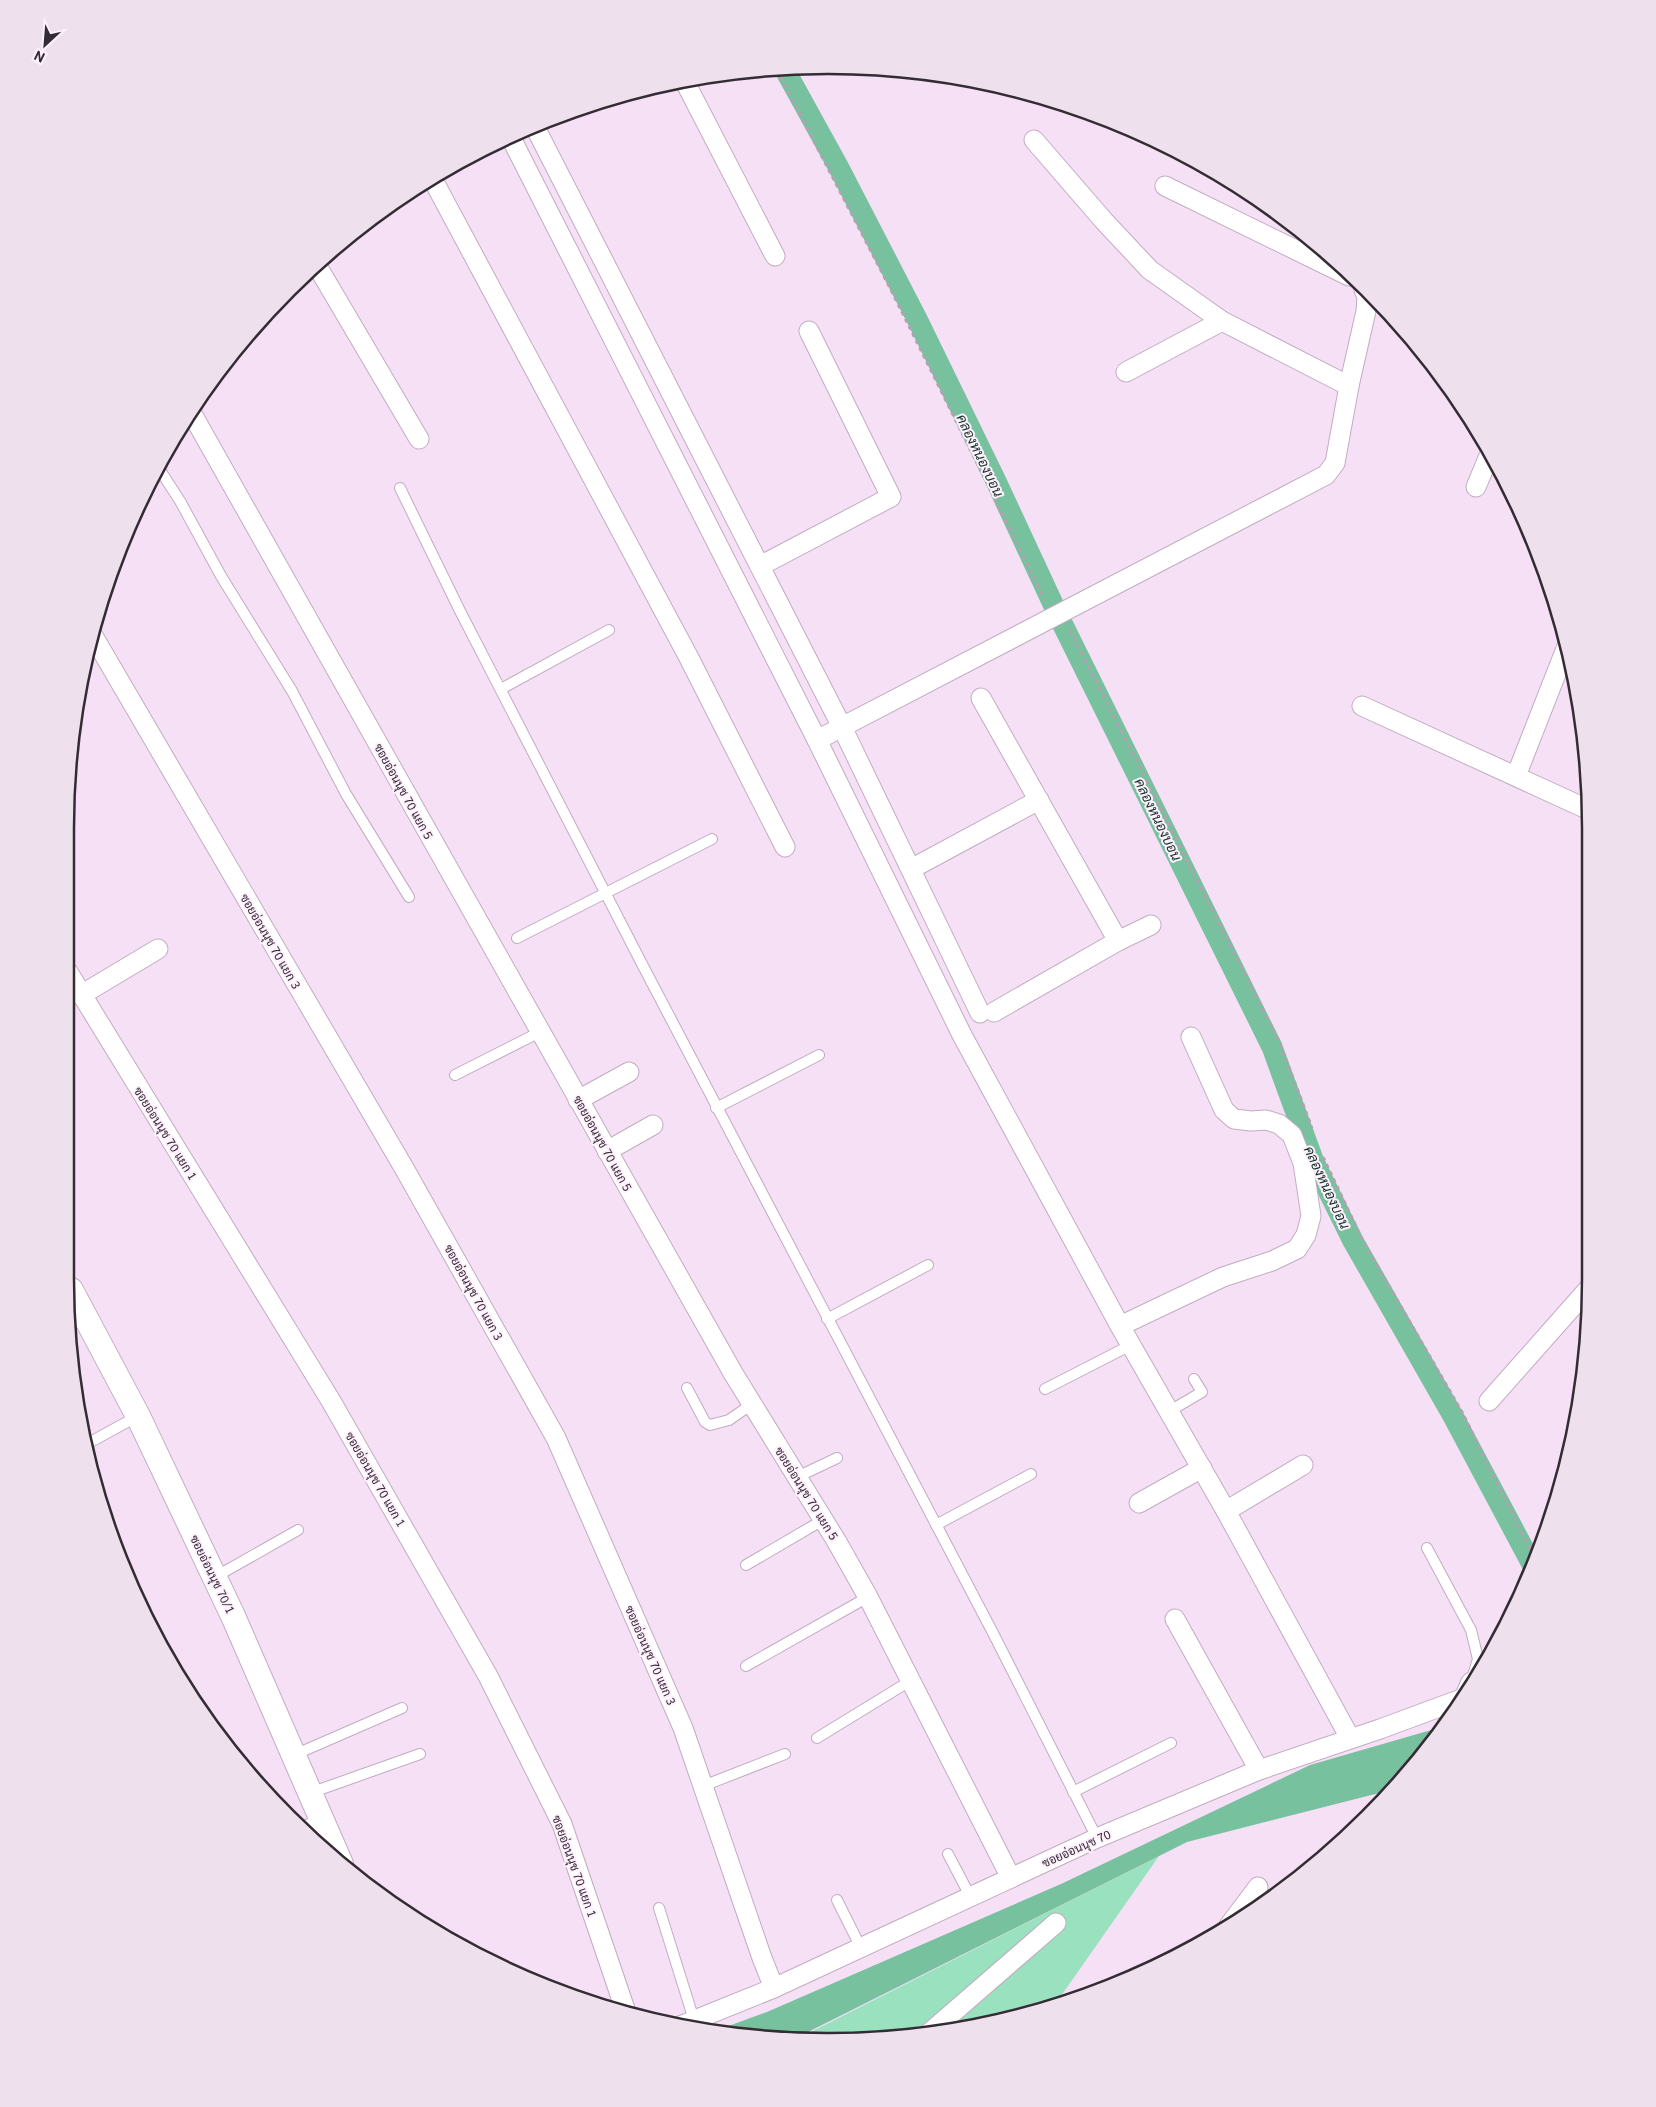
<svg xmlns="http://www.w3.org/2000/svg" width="1656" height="2107" font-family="Georgia,Sarabun,serif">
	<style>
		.green { fill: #9ae1bf }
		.water { fill: #78c19f }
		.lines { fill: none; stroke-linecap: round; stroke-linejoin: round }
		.canal { stroke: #78c19f; stroke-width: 21 }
		.service-casing { stroke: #c1acc0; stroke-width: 12 }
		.minor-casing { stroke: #c1acc0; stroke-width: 21 }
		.tertiary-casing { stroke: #c1acc0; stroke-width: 26 }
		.path { stroke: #b2a1b1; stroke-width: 3; stroke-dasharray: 4 4; stroke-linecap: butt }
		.service { stroke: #fff; stroke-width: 10 }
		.minor { stroke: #fff; stroke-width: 19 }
		.tertiary { stroke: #fff; stroke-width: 24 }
		.labels { text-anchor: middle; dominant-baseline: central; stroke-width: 4; stroke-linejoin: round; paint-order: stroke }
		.street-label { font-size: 12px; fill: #342c34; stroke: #fef0fd }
		.water-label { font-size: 14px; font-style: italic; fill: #103224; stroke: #fef0fd }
		.rim { fill: none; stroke: #342c34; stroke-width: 2.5 }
	</style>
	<rect width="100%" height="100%" fill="#f6e0f5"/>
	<path class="green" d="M1159,1856l-105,150c-81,28 -173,39 -259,34z"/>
	<polygon class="water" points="1445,1726 1395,1789 1187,1842 796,2038 729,2036 712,2032 767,2012 1061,1884 1310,1765"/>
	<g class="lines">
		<polyline class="canal" points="785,70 839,168 918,321 995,479 1060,619 1272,1047 1314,1162 1353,1241 1453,1416 1534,1568"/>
		<g class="service-casing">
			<g id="service">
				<polyline points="158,467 180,501 221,576 292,691 346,794 409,897"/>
				<polyline points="400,488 460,611 642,964 993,1633 1097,1838"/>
				<polyline points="501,689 609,630"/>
				<polyline points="517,938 712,839"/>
				<polyline points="455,1075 540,1032"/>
				<polyline points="716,1108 819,1055"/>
				<polyline points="827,1319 928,1265"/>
				<polyline points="687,1388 705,1422 710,1425 729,1420 752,1404"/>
				<polyline points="1045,1389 1131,1345"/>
				<polyline points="1168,1412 1202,1392 1194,1379"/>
				<polyline points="85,1445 138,1416"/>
				<polyline points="797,1477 837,1458"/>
				<polyline points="936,1525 1031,1474"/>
				<polyline points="1427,1548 1471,1630 1478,1659 1471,1682"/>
				<polyline points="746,1565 823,1520"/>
				<polyline points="215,1577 298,1530"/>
				<polyline points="746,1666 868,1597"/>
				<polyline points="817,1738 910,1681"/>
				<polyline points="294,1755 402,1708"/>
				<polyline points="703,1786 785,1754"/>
				<polyline points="1073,1792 1171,1743"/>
				<polyline points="310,1793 420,1754"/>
				<polyline points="948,1854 970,1896"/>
				<polyline points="837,1900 861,1948"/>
				<polyline points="659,1908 694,2020"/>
			</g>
		</g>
		<g class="minor-casing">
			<g id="minor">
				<polyline points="685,82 775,256"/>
				<polyline points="535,127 842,727 980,1013"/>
				<polyline points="511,138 817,740 962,1035 1120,1326 1226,1511 1350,1738"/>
				<polyline points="1034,140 1104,221 1150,270 1222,321"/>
				<polyline points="432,178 688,656 785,847"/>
				<polyline points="1165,186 1349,276"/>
				<polyline points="316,264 419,439"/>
				<polyline points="1126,372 1222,321 1349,386"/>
				<polyline points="191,412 733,1373 837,1542 868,1597 1011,1878"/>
				<polyline points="1476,487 1491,451"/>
				<polyline points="760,566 891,497 809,331"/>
				<polyline points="92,634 404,1168 556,1438 683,1728 762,1958 774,1988"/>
				<polyline points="981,698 1118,941"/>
				<polyline points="1362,706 1589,810"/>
				<polyline points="817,740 1326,475 1335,463 1349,386 1366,311 1367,297 1364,290"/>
				<polyline points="1516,776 1567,646"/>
				<polyline points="911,869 1039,800"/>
				<polyline points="68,972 331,1401 488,1676 562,1824 627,2015"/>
				<polyline points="81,995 158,949"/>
				<polyline points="994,1012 1118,941 1151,925"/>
				<polyline points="578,1100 629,1072"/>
				<polyline points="607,1151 653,1125"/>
				<polyline points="1120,1326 1223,1277 1272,1261 1297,1249 1306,1235 1311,1216 1303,1163 1292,1135 1279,1124 1266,1120 1251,1121 1234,1119 1224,1110 1191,1037"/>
				<polyline points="1489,1401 1590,1287"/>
				<polyline points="1139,1503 1202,1468"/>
				<polyline points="1226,1511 1303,1465"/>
				<polyline points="1175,1619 1259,1770"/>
				<polyline points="303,1831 323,1824"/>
				<polyline points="1228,1927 1258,1887"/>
				<polyline points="680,2026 774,1988 1097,1838 1259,1770 1380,1729 1464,1698 1471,1682"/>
				<polyline points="927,2035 1056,1923"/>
			</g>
		</g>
		<g class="tertiary-casing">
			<polyline id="tertiary" points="71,1290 138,1416 233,1616 341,1864"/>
		</g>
		<g class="path">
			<polyline points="777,70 889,286 1045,600"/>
			<polyline points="1070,630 1279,1041 1312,1128"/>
			<polyline points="1323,1157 1363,1241 1462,1412 1536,1561"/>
		</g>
		<use href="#service" class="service"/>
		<use href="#minor" class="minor"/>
		<use href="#tertiary" class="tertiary"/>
	</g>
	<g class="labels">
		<g class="street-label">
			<text transform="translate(404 791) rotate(61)">ซอยอ่อนนุช 70 แยก 5</text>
			<text transform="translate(271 941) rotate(60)">ซอยอ่อนนุช 70 แยก 3</text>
			<text transform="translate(166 1133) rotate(58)">ซอยอ่อนนุช 70 แยก 1</text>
			<text transform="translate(603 1143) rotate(61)">ซอยอ่อนนุช 70 แยก 5</text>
			<text transform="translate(474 1292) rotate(61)">ซอยอ่อนนุช 70 แยก 3</text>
			<text transform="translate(376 1479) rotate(60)">ซอยอ่อนนุช 70 แยก 1</text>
			<text transform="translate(807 1493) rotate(58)">ซอยอ่อนนุช 70 แยก 5</text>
			<text transform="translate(213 1574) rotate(64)">ซอยอ่อนนุช 70/1</text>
			<text transform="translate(651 1655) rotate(66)">ซอยอ่อนนุช 70 แยก 3</text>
			<text transform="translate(1076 1848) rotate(-24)">ซอยอ่อนนุช 70</text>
			<text transform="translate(575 1866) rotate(70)">ซอยอ่อนนุช 70 แยก 1</text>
		</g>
		<g class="water-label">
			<text transform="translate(981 455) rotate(64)">คลองหนองบอน</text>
			<text transform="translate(1159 819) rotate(64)">คลองหนองบอน</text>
			<text transform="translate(1328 1187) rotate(65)">คลองหนองบอน</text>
		</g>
	</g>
	<path d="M0 0H1656V2107H0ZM828 74H828A754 754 0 0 1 1582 828V1279A754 754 0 0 1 828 2033H828A754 754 0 0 1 74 1279V828A754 754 0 0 1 828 74Z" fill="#eee0ed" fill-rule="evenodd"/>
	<path class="rim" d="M828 74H828A754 754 0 0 1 1582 828V1279A754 754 0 0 1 828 2033H828A754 754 0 0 1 74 1279V828A754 754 0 0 1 828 74Z"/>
	<g transform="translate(45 45) rotate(206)" stroke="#fef0fd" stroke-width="4" paint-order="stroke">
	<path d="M0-4L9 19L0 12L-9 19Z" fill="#342c34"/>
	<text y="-8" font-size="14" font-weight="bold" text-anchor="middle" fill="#342c34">N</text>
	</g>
</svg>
